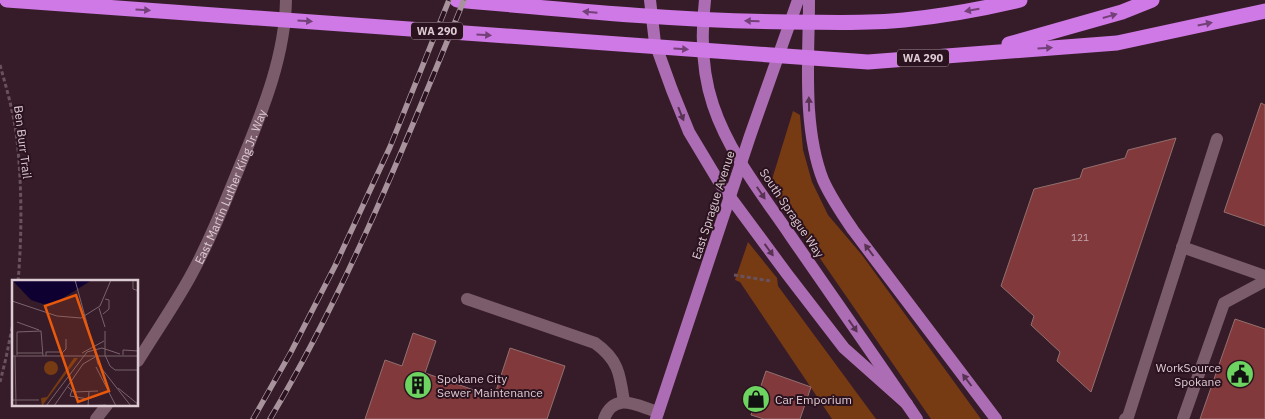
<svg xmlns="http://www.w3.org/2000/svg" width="1265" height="419" font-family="'IBM Plex Sans',sans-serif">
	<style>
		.green { fill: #773b13 }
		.building { fill: #82393c; stroke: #926f6e }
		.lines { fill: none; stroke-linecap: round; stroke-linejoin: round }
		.path { stroke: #69515d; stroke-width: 3; stroke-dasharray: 4 2.5; stroke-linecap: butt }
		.minor { stroke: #7b5c6a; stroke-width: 12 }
		.major { stroke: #ad6db4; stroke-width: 12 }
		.highway { stroke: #ce79e5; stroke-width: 15 }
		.rail-casing { stroke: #a8939d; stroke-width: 5.5 }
		.rail { stroke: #2b121f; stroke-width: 4; stroke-dasharray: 11; stroke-linecap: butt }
		.oneway { fill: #744078 }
		.oneway2 { fill: #583253 }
		.labels { text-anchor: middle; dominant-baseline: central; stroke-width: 4; stroke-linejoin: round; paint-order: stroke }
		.number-label { font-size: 10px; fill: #c7a7ae }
		.shield { fill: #2b121f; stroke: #a8949e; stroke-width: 1 }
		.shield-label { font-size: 11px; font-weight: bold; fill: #deccd4 }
		.street-label { font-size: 12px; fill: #deccd4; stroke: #2b121f }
		.poi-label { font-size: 12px; fill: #deccd4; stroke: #2b121f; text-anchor: start }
		.inset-road { fill: none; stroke: #79626d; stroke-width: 1 }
		.view { fill: #e8590c; fill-opacity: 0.15; stroke: #e8590c; stroke-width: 2.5 }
		.inset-edge { fill: none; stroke: #deccd4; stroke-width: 2.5 }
	</style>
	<rect width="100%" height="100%" fill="#361c29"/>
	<g class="green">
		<polygon points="793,111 800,115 803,150 812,182 828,215 862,255 981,419 931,419 770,186"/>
		<polygon points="748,242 777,278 778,286 876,419 832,419 740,282 735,280"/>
	</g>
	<g class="building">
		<polygon points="1261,103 1265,105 1265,226 1224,212"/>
		<polygon points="1176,138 1091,392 1057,361 1060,352 1031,325 1034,316 1001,286 1034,189 1080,178 1083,169 1125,158 1128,150"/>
		<polygon points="1235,319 1265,329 1265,419 1200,419"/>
		<polygon points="413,333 436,341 425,373 494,397 510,348 565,366 547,419 365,419 385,360 402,366"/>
		<polygon points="766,371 811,387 800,419 764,419 751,415"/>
	</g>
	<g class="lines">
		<g class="path">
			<path d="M0,65c7,25 14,49 17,75 5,46 5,95 1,142"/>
			<polyline points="734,275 771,281"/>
			<polyline points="0,382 6,358 14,318"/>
		</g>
		<g class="minor">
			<polyline points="1182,247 1265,276"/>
			<path d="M467,299l128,44c24,17 25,32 29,59"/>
			<path id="s1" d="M138,361c17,-28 36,-55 52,-84 21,-38 37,-80 54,-121 20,-49 41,-101 42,-156"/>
			<polyline points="96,419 107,405"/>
			<path d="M604,419c10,-28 33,-13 54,-7"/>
			<polyline points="1125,419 1128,417 1217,139"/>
			<polyline points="1183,419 1224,303 1265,281"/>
		</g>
		<g class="major">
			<polyline points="650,0 655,43 672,90 689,132 719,182 787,274 844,348 907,404"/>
			<path d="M705,0c-4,34 -3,72 8,105 16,48 49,89 77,130 42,61 85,122 127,184"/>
			<path d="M809,0c0,57 -7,126 14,180 8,18 19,34 30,50l143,189"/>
			<polyline points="656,419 750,136 798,0"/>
		</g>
		<g class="highway">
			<polyline points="7,0 868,62 1117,43 1265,11"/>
			<path d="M457,0c111,10 222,21 333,22 38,0 77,2 114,-2 39,-4 78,-11 116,-20"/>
			<polyline points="1009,44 1122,12 1152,0"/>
		</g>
		<g class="rail-casing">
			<g id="rail">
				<polyline points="253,419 291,352 335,266 390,147 449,0"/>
				<path d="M270,419c79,-133 136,-277 194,-419"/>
			</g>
		</g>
		<use href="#rail" class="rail"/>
	</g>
	<defs><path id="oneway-solid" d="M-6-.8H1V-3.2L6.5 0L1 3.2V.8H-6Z" transform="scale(1.25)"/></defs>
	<g class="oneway">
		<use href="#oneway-solid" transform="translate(143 10) rotate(4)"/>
		<use href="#oneway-solid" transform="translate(972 10) rotate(170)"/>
		<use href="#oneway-solid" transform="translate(590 12) rotate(-175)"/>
		<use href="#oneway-solid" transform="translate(1110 16) rotate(-16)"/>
		<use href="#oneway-solid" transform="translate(305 21) rotate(4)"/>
		<use href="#oneway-solid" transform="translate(752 21) rotate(-179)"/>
		<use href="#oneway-solid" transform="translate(1205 24) rotate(-12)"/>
		<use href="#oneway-solid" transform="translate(484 35) rotate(4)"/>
		<use href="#oneway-solid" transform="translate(1045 48) rotate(-4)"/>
		<use href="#oneway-solid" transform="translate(681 49) rotate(4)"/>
	</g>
	<g class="oneway2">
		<use href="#oneway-solid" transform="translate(809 104) rotate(-91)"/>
		<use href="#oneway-solid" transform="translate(681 114) rotate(68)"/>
		<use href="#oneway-solid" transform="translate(761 193) rotate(56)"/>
		<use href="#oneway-solid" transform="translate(769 250) rotate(54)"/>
		<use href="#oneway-solid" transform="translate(869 250) rotate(-127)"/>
		<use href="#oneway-solid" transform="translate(853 326) rotate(55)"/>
		<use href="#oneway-solid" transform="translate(967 380) rotate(-127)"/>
	</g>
	<defs>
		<g id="civic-disc" transform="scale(1.4375)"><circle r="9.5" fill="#6dd361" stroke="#2b121f"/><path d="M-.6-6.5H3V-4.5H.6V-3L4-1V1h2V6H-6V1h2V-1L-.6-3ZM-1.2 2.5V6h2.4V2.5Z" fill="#111"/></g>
		<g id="building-disc" transform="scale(1.4375)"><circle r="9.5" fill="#6dd361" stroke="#2b121f"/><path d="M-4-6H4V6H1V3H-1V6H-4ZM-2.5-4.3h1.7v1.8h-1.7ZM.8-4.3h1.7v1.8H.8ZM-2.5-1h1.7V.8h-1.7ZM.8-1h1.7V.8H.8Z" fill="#111"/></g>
		<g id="shop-disc" transform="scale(1.4375)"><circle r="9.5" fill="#6dd361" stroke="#2b121f"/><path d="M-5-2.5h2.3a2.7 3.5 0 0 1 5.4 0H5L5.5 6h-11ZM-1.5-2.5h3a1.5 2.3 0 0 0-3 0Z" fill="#111"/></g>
	</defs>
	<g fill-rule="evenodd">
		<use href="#civic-disc" x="1240" y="374"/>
		<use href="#building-disc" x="418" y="385"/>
		<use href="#shop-disc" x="756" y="399"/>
	</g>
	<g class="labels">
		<g class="number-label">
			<text x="1080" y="237">121</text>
		</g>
		<g class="shield">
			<rect x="411" y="22.5" width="52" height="17" rx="4"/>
			<rect x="897" y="49.5" width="52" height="17" rx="4"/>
		</g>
		<g class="shield-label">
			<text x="437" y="31">WA 290</text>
			<text x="923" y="58">WA 290</text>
		</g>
		<g class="street-label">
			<text transform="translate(23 142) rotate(83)">Ben Burr Trail</text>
			<text stroke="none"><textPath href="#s1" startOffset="198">East Martin Luther King Jr. Way</textPath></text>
			<text transform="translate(713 205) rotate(-72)">East Sprague Avenue</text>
			<text transform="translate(792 213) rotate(56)">South Sprague Way</text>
		</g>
		<g class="poi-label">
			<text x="1221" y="367" text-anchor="end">WorkSource<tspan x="1221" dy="14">Spokane</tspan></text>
			<text x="437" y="378">Spokane City<tspan x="437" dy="14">Sewer Maintenance</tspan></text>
			<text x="775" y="399">Car Emporium</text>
		</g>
	</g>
	<g transform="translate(12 280)">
		<rect width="126" height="126" fill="#361c29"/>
		<path d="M62,78h4l-36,48 -1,-8 6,-1zM32 88a7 7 0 1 1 14 0a7 7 0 1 1-14 0Z" fill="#773b13"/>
		<path d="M0,0h80l-37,23 -12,1 -12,-4z" fill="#0f0032"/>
		<path class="inset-road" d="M63,0l23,84 33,42M121,0v9l6,2M0,21l45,15 24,2 19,-12 11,-26M87,28l6,19M91,34l6,-5v-9l-4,-1M5,42l22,8M93,51v24l5,11 5,4h24M5,73h26M50,73l4,-4v-10M70,73l22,-12M5,75v-23l24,-1 2,25M111,75v-5l16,1M0,76h127M3,76l1,50M34,76v-4h16v4M84,87l20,39M56,107l6,5 24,-1M106,108l21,17M60,110l-2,6 18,3M0,120h27M34,126l41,-54 15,-4 18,6M42,126l29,-42 12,-7M76,126l18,-1M76,126l1,-15"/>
		<path class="view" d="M64,15l33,96 -31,11 -33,-96z"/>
		<rect width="126" height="126" class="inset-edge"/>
	</g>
</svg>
